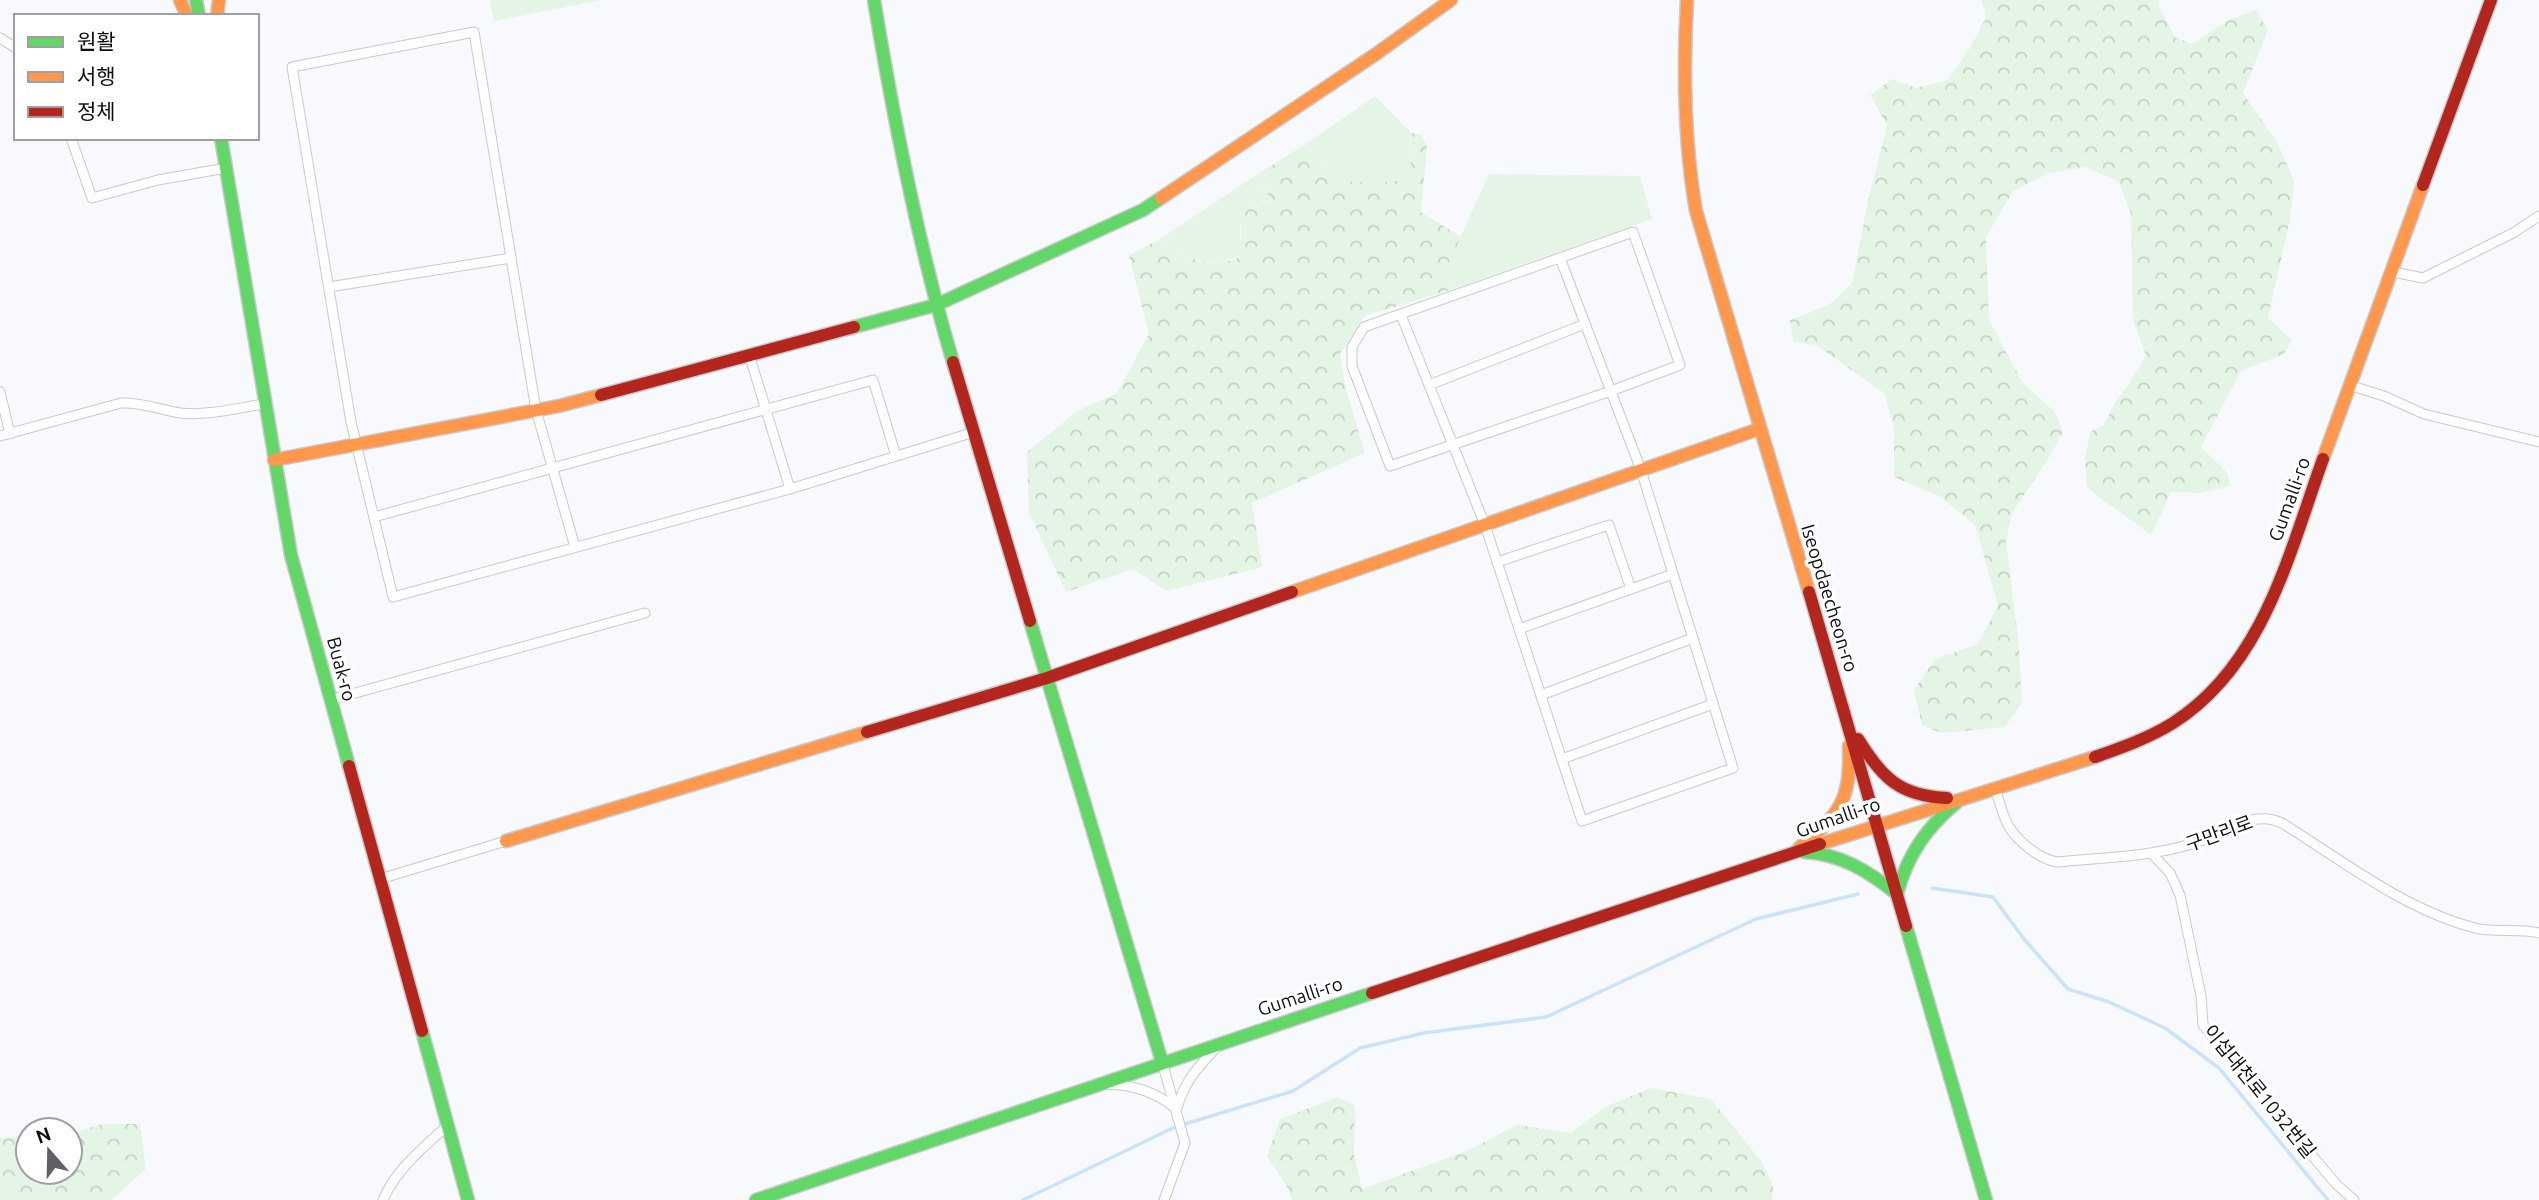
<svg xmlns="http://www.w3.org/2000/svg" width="2539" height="1200" font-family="Ubuntu,'Noto Sans KR',sans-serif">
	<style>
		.green { fill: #e5f5e5 }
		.forest { fill: url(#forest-crowns) }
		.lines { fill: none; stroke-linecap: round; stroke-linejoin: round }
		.stream { stroke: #cae3f9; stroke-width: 3.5 }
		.street-casing { stroke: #c9cace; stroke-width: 11 }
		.fast-casing { stroke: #c9cace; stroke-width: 15 }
		.slow-casing { stroke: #c9cace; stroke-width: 15 }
		.jam-casing { stroke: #c9cace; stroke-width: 15 }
		.street { stroke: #fefeff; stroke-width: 9 }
		.fast { stroke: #63d668; stroke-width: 12 }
		.slow { stroke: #ff974d; stroke-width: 12 }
		.jam { stroke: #b3261e; stroke-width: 12 }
		.labels { text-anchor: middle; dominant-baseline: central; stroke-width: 7; stroke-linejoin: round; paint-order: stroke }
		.street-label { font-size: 19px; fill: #0f0f13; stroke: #fff }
	</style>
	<defs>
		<pattern id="forest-crowns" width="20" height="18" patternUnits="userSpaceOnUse" patternTransform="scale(1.75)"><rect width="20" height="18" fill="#e5f5e5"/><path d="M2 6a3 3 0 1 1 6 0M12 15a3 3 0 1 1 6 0" fill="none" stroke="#c3d1c4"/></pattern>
	</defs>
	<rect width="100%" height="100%" fill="#f8f9fd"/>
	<g class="green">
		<polygon points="490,0 603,0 494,21"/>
		<polygon points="1375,96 1411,133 1410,171 1394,182 1338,182 1306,144"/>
		<polygon points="1489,174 1640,176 1652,219 1456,288 1448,265"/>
		<path d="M1256,175l17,29 -9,-3 -9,3 -15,21 1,31c-38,15 -49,2 -83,-16z"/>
	</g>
	<g class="forest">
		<path d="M1981,0h178l1,9 15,28 17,7 36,-24 28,-10 12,20 -25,63 34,49 17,39 -4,39 -22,98 24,22 -8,14 -43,17 -40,76 25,24 5,15 -31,7 -29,-1 -20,44c-20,-18 -44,-31 -64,-49l-2,-27 5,-28 14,-7 10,-21 15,-20 17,-29 -13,-35 -2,-106 -12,-32 -33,-15 -37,6 -36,18 -27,46 3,83 33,62 33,30 8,20 -16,29 -35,52 -6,28 13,104 3,58 -17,24 -64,6 -19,-8 -8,-35 20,-30 44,-16 20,-39 -23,-80 -36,-29 -45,-19v-47l-9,-36 -69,-49 -23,-3 -3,-22 39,-15 23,-22 16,-82 19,-76 -17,-30 22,-16 24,9 32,-8 25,-37 13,-26z"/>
		<path d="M1411,133l11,2 5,12 -6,65 40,25 -13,28 8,23 -91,28 -25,38 6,36 19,63 -113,50 10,64 -96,24 -33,-22 -67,23 -37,-80 -2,-60 50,-41 40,-18 32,-59 -20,-79 29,-15c34,18 45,31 83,17v-42c11,-9 18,-15 32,-12l-17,-28 50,-31 32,38h56l16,-11z"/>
		<polygon points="1651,1088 1711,1099 1762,1162 1773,1186 1772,1200 1292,1200 1289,1190 1267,1156 1280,1119 1338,1097 1355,1106 1354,1154 1362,1189 1469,1150 1517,1125 1571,1133 1605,1107"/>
		<polygon points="102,1124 140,1124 146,1169 111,1200 0,1200 0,1138 28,1136 28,1172 70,1172 70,1134"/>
	</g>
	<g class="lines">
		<g class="stream">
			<polyline points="1932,888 1993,897 2024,939 2068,989 2109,1002 2165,1028 2219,1068 2328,1200"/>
			<polyline points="1023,1200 1175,1127 1293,1091 1360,1048 1424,1033 1546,1017 1756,919 1858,894"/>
		</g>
		<g class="street-casing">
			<g id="street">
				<polyline points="0,38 16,48"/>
				<polyline points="71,138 92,198 158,180 226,168"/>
				<polygon points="1633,232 1680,365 1611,391 1390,466 1352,366 1352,347 1364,327"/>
				<polyline points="2393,272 2423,278 2513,233 2539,216"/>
				<polyline points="329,287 511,258"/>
				<polyline points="1401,315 1485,525 1582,821 1733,768 1641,470 1560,258"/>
				<polyline points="749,354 790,489"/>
				<polyline points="1429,385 1585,324"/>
				<polyline points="2352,386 2384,396 2424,414 2539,442"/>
				<polyline points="0,392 10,434"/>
				<path d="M0,436l121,-33c22,-1 39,7 60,10 26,3 56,-5 83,-9"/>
				<polyline points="374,517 873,380 896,456"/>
				<polyline points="575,547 536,410 474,32 292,67 351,422 393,597 790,489 974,432"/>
				<polyline points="1497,562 1609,525 1631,589"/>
				<polyline points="1519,629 1673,574"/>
				<polyline points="1541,695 1693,638"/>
				<polyline points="330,700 645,613"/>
				<polyline points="1562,759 1713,704"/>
				<path d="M1995,787c4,13 7,27 13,38 9,16 31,34 49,37 50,-5 102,-5 149,-23 25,-10 50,-29 76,-16 61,38 123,87 193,105 20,5 43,0 64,5"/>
				<polyline points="2152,854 2170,873 2180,895 2201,996 2203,1025 2336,1184 2354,1200"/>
				<polyline points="380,879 506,841"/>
				<polyline points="1162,1062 1185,1143 1164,1200"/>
				<path d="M1108,1084c25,1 47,7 67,24"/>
				<path d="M1177,1108c7,-26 23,-44 42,-63"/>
				<path d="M383,1200c13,-31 40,-52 64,-74"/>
			</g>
		</g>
		<g class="fast-casing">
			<g id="fast">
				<polyline points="196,0 199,16"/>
				<path d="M874,0c20,122 44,244 79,362"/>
				<polyline points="221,138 291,555 349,766"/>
				<polyline points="854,327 936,305 1143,210 1161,198"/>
				<polyline points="1030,621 1162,1062"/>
				<path d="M1804,852c37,2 64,19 93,42 10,-38 29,-66 59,-91"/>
				<polyline points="1906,926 1986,1200"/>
				<polyline points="422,1031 468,1200"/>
				<polyline points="756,1200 1372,993"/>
			</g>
		</g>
		<g class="slow-casing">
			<g id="slow">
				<polyline points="180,0 187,16"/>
				<path d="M1687,0c-4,71 -3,141 9,211l113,381"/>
				<polyline points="217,16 219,0"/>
				<polyline points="1161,198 1376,54 1451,0"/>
				<polyline points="2323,459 2423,185"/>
				<polyline points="274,460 559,406 601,395"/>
				<polyline points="1292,592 1759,429"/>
				<polyline points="506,841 867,732"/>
				<polyline points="1820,844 2095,757"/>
				<path d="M1799,848c41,-34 52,-47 50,-102"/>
			</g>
		</g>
		<g class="jam-casing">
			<g id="jam">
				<polyline points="2423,185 2491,0"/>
				<polyline points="953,362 1030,621"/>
				<polyline points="601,395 854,327"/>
				<polyline points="1809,592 1906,926"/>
				<polyline points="867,732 1047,678 1292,592"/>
				<path d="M1858,739c24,39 42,57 89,59"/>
				<path d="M2095,757c26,-9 54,-19 78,-34 91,-58 116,-170 150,-264"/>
				<polyline points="349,766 422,1031"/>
				<polyline points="1372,993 1820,844"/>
			</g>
		</g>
		<use href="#street" class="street"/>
		<use href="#fast" class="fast"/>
		<use href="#slow" class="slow"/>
		<use href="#jam" class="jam"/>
	</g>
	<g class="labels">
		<g class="street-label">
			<text transform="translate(2289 499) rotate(-70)">Gumalli-ro</text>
			<text transform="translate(1830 598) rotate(73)">Iseopdaecheon-ro</text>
			<text transform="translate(342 669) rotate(75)">Buak-ro</text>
			<text transform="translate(1838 817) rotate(-19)">Gumalli-ro</text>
			<text transform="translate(2219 833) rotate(-20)">구만리로</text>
			<text transform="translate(1300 996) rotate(-18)">Gumalli-ro</text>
			<text transform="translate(2260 1091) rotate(51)">이섭대천로1032번길</text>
		</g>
	</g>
	<rect x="14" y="14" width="245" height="126" fill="#ffffff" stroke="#9f9fa1" stroke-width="2"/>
	<rect x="28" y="37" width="35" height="10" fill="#63d668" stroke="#9f9fa1" stroke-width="2"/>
	<text x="77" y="49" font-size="21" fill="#0f0f13">원활</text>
	<rect x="28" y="72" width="35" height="10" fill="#ff974d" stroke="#9f9fa1" stroke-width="2"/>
	<text x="77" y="84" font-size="21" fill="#0f0f13">서행</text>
	<rect x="28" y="107" width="35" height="10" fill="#b3261e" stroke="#9f9fa1" stroke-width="2"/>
	<text x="77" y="119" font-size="21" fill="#0f0f13">정체</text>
	<g transform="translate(49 1151) rotate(340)"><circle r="33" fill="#ffffff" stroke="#9f9fa1" stroke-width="2"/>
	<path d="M0-5L12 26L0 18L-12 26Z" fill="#616165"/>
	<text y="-10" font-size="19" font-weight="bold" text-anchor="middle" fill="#0f0f13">N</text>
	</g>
</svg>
